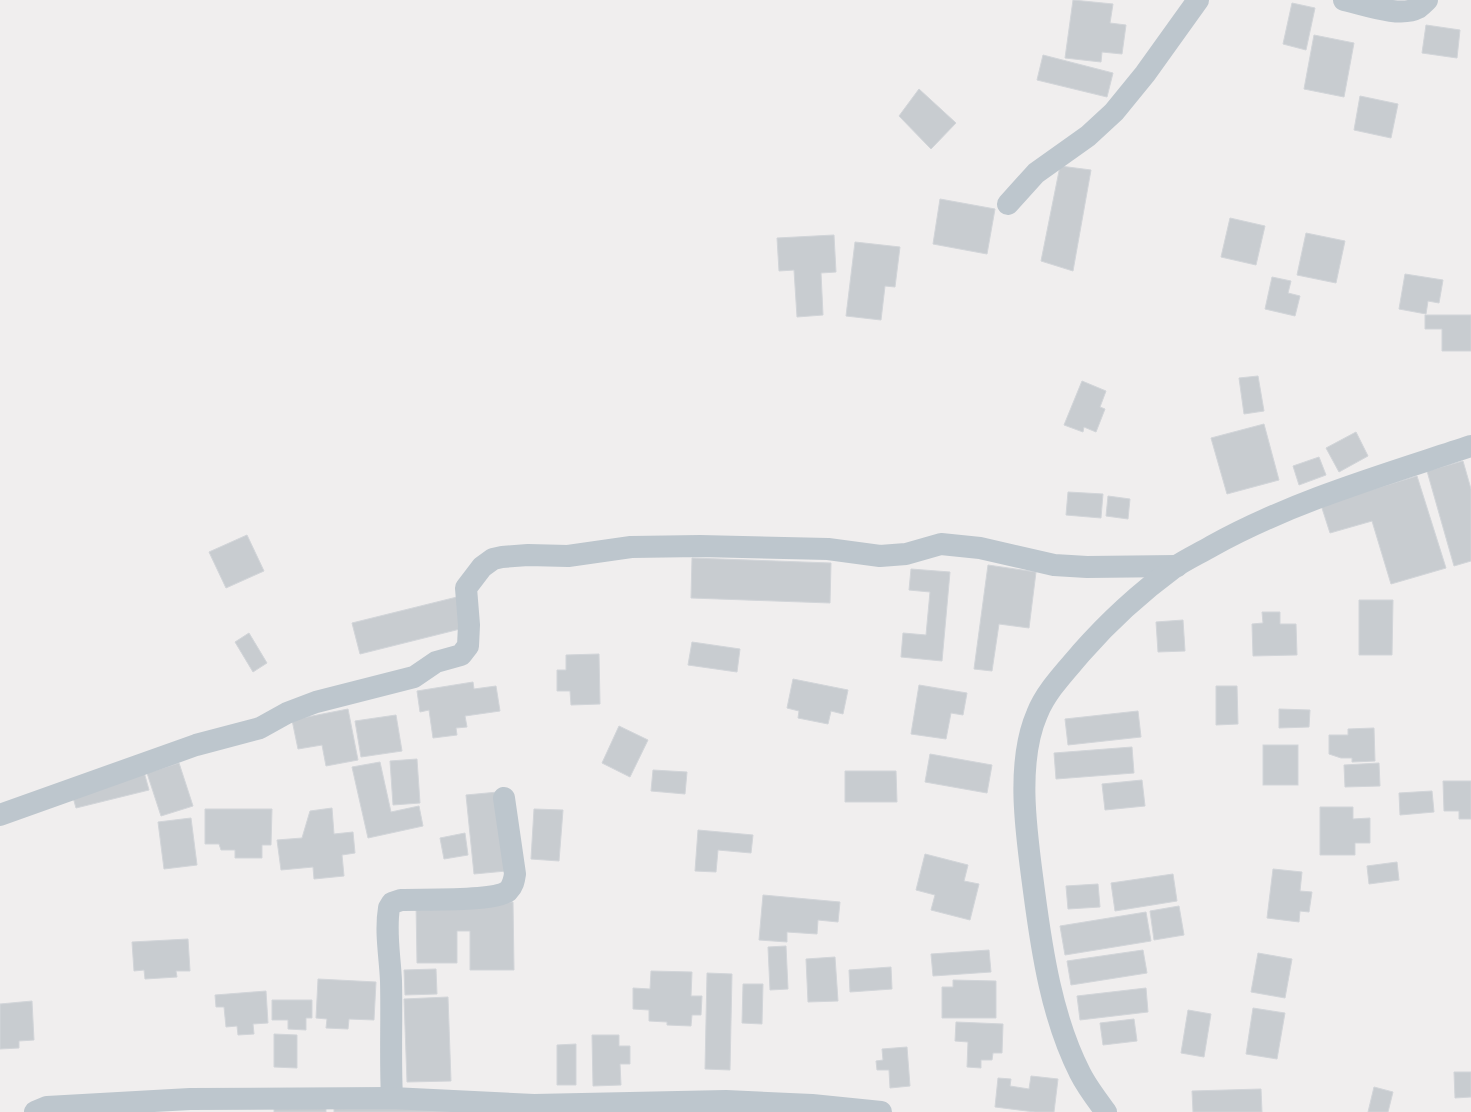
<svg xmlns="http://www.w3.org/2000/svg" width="1471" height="1112" font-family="Signika,sans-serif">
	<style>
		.building { fill: #c8ccd0; stroke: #d2d5d9 }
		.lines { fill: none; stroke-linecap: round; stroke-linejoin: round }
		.street { stroke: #bdc6cd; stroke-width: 22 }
	</style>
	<rect width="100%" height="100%" fill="#f0eeee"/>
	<g class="building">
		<polygon points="1073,0 1113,4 1110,23 1126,25 1122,54 1102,52 1101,62 1065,58"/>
		<polygon points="1292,3 1315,8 1306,50 1283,44"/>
		<polygon points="1426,25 1460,30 1457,58 1422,53"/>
		<polygon points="1314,35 1354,43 1344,97 1304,89"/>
		<polygon points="1043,55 1113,73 1107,97 1037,80"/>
		<polygon points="919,89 956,123 931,149 899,116"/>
		<polygon points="1360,96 1398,104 1391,138 1354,130"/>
		<polygon points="1060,166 1091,170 1073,271 1041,261"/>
		<polygon points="940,199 995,209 987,254 933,244"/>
		<polygon points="1230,218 1265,226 1256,265 1221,257"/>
		<polygon points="1306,233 1345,241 1336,283 1297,275"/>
		<polygon points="834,235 836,272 821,273 823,315 797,317 794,270 779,271 777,238"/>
		<polygon points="855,242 900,247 895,287 885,286 881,320 846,316"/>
		<polygon points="1405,274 1443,280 1439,303 1428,301 1426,314 1399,309"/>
		<polygon points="1272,277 1291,281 1288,293 1300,296 1295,316 1265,309"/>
		<polygon points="1425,315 1471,315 1471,351 1442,351 1442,329 1425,329"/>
		<polygon points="1258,376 1264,411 1244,414 1239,378"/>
		<polygon points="1082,381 1106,391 1100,407 1105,409 1096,432 1084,427 1083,432 1064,425"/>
		<polygon points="1264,424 1279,480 1227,494 1211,438"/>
		<polygon points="1356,432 1368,456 1339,472 1326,448"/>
		<polygon points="1319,457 1326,475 1299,485 1293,466"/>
		<polygon points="1463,461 1471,489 1471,561 1454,566 1427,471"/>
		<polygon points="1417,476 1446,568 1391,584 1372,521 1330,533 1321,505"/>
		<polygon points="1068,492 1103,494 1101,518 1066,515"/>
		<polygon points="1108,496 1130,499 1128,519 1106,516"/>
		<polygon points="247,535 264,571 226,588 209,552"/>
		<polygon points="692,558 831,563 830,603 691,598"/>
		<polygon points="988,565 1036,572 1029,628 999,624 992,671 974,669"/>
		<polygon points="911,569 950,572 942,661 901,657 903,633 926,635 930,592 909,590"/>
		<polygon points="457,597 464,628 360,654 352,623"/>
		<polygon points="1359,600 1393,600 1392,655 1359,655"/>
		<polygon points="1262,612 1280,612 1280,624 1296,624 1297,655 1253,656 1252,624 1263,623"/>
		<polygon points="1183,620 1185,651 1158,652 1156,622"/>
		<polygon points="249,633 267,663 253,672 235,642"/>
		<polygon points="692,642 740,649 737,672 688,665"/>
		<polygon points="599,654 600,704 571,705 570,691 557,691 557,670 566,670 566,655"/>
		<polygon points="793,679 848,690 843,714 831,711 828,724 798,718 799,711 787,708"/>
		<polygon points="473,682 474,689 496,686 500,711 465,716 467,727 456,728 457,735 433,738 429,710 420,712 417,691"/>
		<polygon points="919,685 967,693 963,715 951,713 946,739 911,734"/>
		<polygon points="1216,686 1237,686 1238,724 1216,725"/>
		<polygon points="348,709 358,760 326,766 322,745 298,749 292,720"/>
		<polygon points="1279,709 1310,710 1309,727 1279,728"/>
		<polygon points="1138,711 1141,737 1068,745 1065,719"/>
		<polygon points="396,715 402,751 361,757 355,721"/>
		<polygon points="619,726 648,740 630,777 602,763"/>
		<polygon points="1374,728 1375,761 1352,762 1352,758 1341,758 1329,754 1329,735 1348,735 1348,729"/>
		<rect x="1263" y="745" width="35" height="40"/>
		<polygon points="1132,747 1134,773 1056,779 1054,753"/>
		<polygon points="930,754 992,765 987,793 925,782"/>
		<polygon points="417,759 420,803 393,805 390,761"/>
		<polygon points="380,762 391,812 419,806 423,826 368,838 352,767"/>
		<polygon points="179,763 193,806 161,816 147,773"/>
		<polygon points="1379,763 1380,786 1345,787 1344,765"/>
		<polygon points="653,770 687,772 685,794 651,791"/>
		<polygon points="845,771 896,771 897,802 845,802"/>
		<polygon points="144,772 149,790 76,808 71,790"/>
		<polygon points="1142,780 1145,806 1105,810 1102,784"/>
		<polygon points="1443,781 1471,781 1471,819 1459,819 1459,811 1444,811"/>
		<polygon points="1432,791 1434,812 1400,815 1399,793"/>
		<polygon points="498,792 506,871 474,874 466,795"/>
		<polygon points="1320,807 1353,807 1353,819 1370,818 1370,843 1355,843 1355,855 1320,855"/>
		<polygon points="332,808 334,834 353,832 355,853 342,855 344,876 314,879 313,867 281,870 277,840 302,838 310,811"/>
		<polygon points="205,809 272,809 271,845 262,845 262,858 235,858 235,850 221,850 219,844 205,844"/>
		<polygon points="534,809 563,810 559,861 531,859"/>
		<polygon points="191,818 197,865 164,869 158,822"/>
		<polygon points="698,830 753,835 751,853 718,850 716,872 695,871"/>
		<polygon points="465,833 468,855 444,859 440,838"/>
		<polygon points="925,854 968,865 964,881 979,884 970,920 931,910 935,895 916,890"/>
		<polygon points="1397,862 1399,880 1369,884 1367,866"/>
		<polygon points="1273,869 1302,872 1300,891 1312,892 1309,912 1300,911 1299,922 1267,918"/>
		<polygon points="1173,874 1177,901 1115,911 1111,883"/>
		<polygon points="1098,884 1100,907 1068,909 1066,886"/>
		<polygon points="763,895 840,902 838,922 818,920 817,934 787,932 787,942 759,940"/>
		<polygon points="416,902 513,902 514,970 470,970 470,931 457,931 457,963 417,963"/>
		<polygon points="1179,906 1184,935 1154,940 1150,911"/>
		<polygon points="1146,912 1151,941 1065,955 1060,926"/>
		<polygon points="188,939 190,971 176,971 177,977 145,979 144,970 134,971 132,942"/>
		<polygon points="786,946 788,989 770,990 768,947"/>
		<polygon points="989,950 991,972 933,976 931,954"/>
		<polygon points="1143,950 1147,973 1071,985 1067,961"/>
		<polygon points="1258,953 1292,959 1285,998 1251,992"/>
		<polygon points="835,957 838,1001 808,1002 806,959"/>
		<polygon points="891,967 892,989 850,992 849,970"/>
		<polygon points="436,969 437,994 405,995 404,970"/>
		<polygon points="651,971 692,972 691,996 702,996 701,1015 692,1015 691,1026 667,1025 667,1022 649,1021 649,1010 633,1009 633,988 650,989"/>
		<polygon points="707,973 732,974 730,1070 705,1069"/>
		<polygon points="318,979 376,982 374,1020 349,1019 348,1029 326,1028 327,1019 316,1018"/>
		<polygon points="953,980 996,981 996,1018 942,1018 942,987 953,987"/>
		<polygon points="743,984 763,984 762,1024 742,1023"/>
		<polygon points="1146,988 1148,1012 1080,1020 1077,996"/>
		<polygon points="266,991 268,1023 253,1024 254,1034 238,1035 237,1026 226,1027 224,1007 216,1007 215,995"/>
		<polygon points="448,997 451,1081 407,1082 404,999"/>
		<polygon points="272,1000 312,1000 312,1018 306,1018 306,1030 288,1029 288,1020 272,1020"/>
		<polygon points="32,1001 34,1040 19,1041 19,1048 0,1049 0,1004"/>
		<polygon points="1253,1008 1285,1013 1277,1059 1246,1054"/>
		<polygon points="1188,1010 1211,1014 1204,1057 1181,1053"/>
		<polygon points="1134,1019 1137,1041 1103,1045 1100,1023"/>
		<polygon points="956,1022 1003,1024 1002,1053 993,1053 992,1060 981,1060 981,1068 967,1067 968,1042 955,1041"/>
		<polygon points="274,1034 297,1035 297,1068 274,1067"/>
		<polygon points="592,1035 619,1035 619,1046 630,1046 630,1064 620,1064 621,1085 593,1086"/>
		<polygon points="576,1044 576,1085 557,1085 557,1045"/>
		<polygon points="907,1047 910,1086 890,1088 889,1070 877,1070 876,1061 883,1060 882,1049"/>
		<polygon points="1454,1072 1471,1072 1471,1097 1455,1098"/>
		<polygon points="1031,1076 1058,1079 1054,1112 1035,1112 995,1107 998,1078 1011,1079 1010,1086 1029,1089"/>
		<polygon points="1374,1087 1393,1092 1388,1112 1368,1112"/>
		<polygon points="1261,1089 1262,1112 1193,1112 1192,1091"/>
		<rect x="274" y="1106" width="52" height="6"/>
		<polygon points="334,1107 473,1108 473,1112 334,1112"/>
	</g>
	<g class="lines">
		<g class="street">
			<path d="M1344,0c19,4 56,18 74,8 3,-2 6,-5 9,-8"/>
			<polyline points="1008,204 1036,173 1088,136 1114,112 1145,74 1198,0"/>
			<polyline points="0,815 196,745 260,728 287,713 316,702 414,677 436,662 461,655 468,646 469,625 466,588 482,567 493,559 502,557 528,555 568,556 631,547 700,546 828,549 880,556 906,554 941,544 980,548 1054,565 1087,567 1177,566"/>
			<path d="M392,1098c-2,-39 0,-78 -1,-117 -1,-24 -6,-49 -2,-73l3,-5 9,-3c21,-1 93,2 107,-9 5,-5 6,-10 7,-17l-11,-76"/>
			<polyline points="35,1112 47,1107 190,1099 392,1098 534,1105 726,1101 812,1105 881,1112"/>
			<path d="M1106,1112c-9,-12 -19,-25 -26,-39 -28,-55 -38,-121 -46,-182 -7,-54 -19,-126 3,-177 9,-23 29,-43 44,-61 28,-32 60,-61 94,-86 12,-8 25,-14 37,-21 81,-45 172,-71 259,-100"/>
		</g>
	</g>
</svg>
